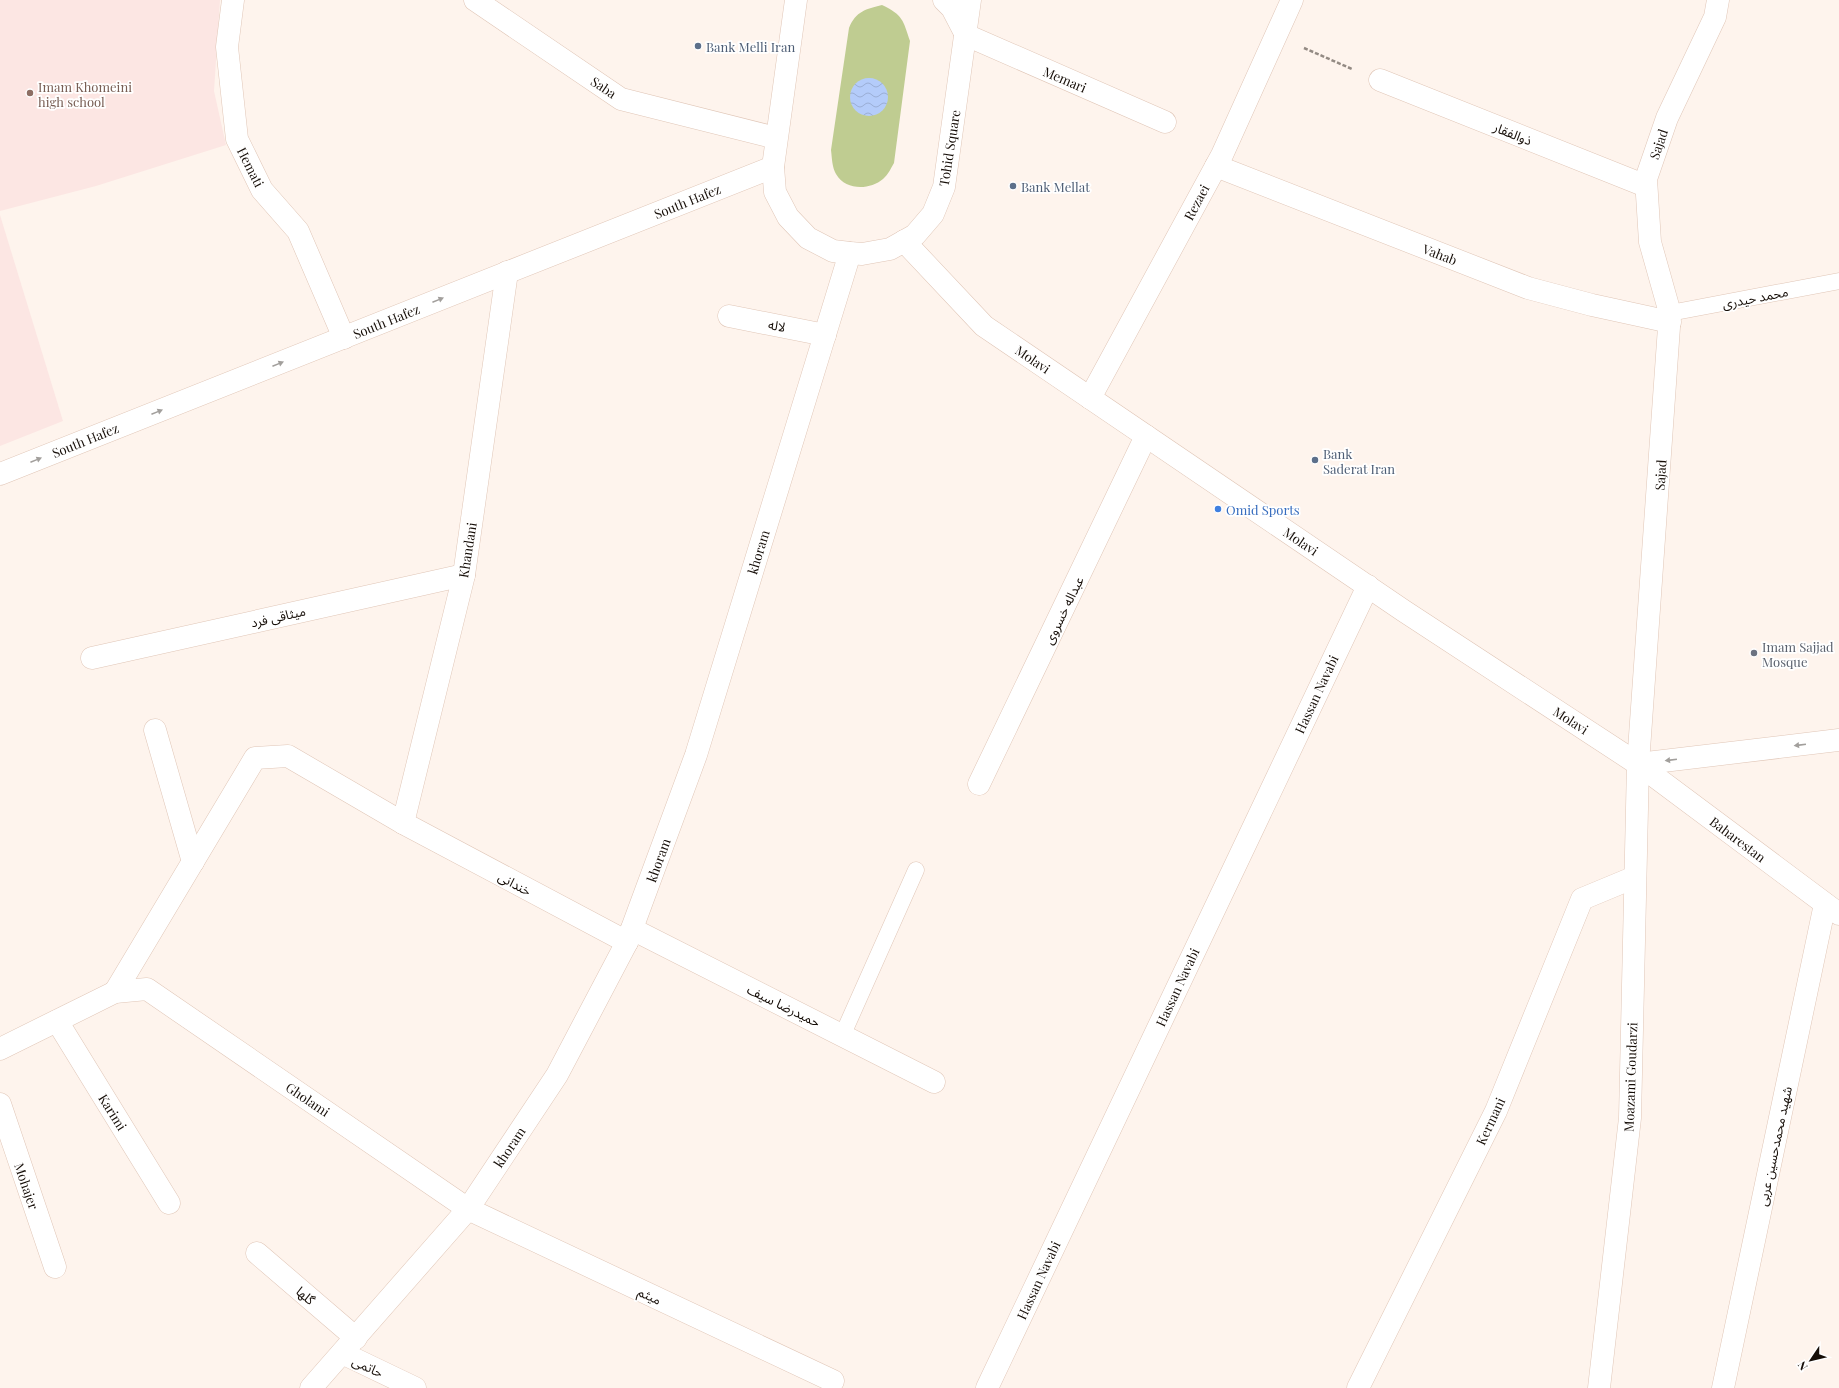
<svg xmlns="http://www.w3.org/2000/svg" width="1839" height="1388" font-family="'Playfair Display','Noto Sans Arabic',serif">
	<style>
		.education { fill: #fce6e3 }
		.grass { fill: #bfcc91 }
		.water { fill: url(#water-waves) }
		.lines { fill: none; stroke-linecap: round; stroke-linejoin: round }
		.service-casing { stroke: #e0c6b7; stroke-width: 17 }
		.minor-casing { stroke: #e0c6b7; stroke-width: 23 }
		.tertiary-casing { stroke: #e0c6b7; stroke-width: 23 }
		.secondary-casing { stroke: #e0c6b7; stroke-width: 23 }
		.path { stroke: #938a83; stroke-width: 2.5; stroke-dasharray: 4 2; stroke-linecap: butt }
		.service { stroke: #fff; stroke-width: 16 }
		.minor { stroke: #fff; stroke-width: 22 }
		.tertiary { stroke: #fff; stroke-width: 22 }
		.secondary { stroke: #fff; stroke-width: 22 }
		.oneway { fill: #a29f9c }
		.service-dot { fill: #5c6f8a; stroke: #fff; stroke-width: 1.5 }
		.education-dot { fill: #8d6e63; stroke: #fff; stroke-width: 1.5 }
		.shop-dot { fill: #3f7fe0; stroke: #fff; stroke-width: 1.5 }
		.worship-dot { fill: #6b7280; stroke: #fff; stroke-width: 1.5 }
		.labels { text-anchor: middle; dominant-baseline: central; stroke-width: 3.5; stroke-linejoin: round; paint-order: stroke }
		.service-label { font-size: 13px; fill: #4e5e75; stroke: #fff; text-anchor: start }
		.street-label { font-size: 13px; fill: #160e08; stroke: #fff }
		.education-label { font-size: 13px; fill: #785e54; stroke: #fff; text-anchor: start }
		.shop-label { font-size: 13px; fill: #366cbe; stroke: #fff; text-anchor: start }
		.worship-label { font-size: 13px; fill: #5b616d; stroke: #fff; text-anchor: start }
	</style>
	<defs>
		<pattern id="water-waves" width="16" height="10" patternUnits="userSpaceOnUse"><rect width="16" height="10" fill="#b4ccfa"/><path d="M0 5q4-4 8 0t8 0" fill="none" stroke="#9aaed5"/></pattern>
	</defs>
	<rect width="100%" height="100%" fill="#fef4ed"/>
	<g class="education">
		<polygon points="0,0 220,0 214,91 226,145 96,186 0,211"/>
		<polygon points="0,215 63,421 0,446"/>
	</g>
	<path class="grass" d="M882,5c21,10 21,15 28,36l-16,122c-3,5 -6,12 -11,16 -13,11 -37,12 -47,-5 -4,-7 -4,-16 -5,-24l18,-122c7,-17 17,-19 33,-23z"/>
	<circle class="water" cx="869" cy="97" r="19"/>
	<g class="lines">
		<g class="service-casing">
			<g id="service">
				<polyline points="1670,313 1839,281"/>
				<polyline points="843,1034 916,870"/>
			</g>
		</g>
		<g class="minor-casing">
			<g id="minor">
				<polyline points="233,0 227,47 237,139 262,190 298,231 344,338"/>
				<polyline points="475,0 621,99 776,138"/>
				<polyline points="966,35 1165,122"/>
				<polyline points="1380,80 1646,186"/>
				<polyline points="1216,166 1528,288 1592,305 1670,322"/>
				<polyline points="729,316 825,335"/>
				<polyline points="1090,398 1222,155 1292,0"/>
				<polyline points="92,658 464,575"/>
				<polyline points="155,730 193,862"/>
				<polyline points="979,784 1146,436"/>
				<polyline points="403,823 464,575 507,272"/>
				<polyline points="632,929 934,1082"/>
				<polyline points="115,992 255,758 288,756 403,823 627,942"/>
				<polyline points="57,1021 169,1203"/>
				<polyline points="0,1049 115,992 147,989 468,1209 833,1381"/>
				<polyline points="0,1104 55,1267"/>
				<polyline points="257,1253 356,1338"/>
				<polyline points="342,1353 415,1388"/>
				<polyline points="987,1388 1368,586"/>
				<polyline points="1358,1388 1496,1111 1582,899 1635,877"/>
				<polyline points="1599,1388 1630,1118 1638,764 1670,313 1650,242 1646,179 1667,118 1715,17 1718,0"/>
				<polyline points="1723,1388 1825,904"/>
			</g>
		</g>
		<g class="tertiary-casing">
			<g id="tertiary">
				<polyline points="904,241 984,326 1404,611 1638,764 1839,914"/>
				<polyline points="1638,764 1839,740"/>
				<polyline points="311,1388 468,1209 557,1075 627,942 696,755 850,253"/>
			</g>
		</g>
		<g class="secondary-casing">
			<g id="secondary">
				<polyline points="796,0 773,167 775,192 788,217 808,238 833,251 850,253 862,254 890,249 915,235 933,214 944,187 970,0"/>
				<polyline points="944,0 952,8 966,35"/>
				<polyline points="0,474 773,167"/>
			</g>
		</g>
		<polyline class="path" points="1304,48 1352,69"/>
		<use href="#service" class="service"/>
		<use href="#minor" class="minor"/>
		<use href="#tertiary" class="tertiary"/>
		<use href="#secondary" class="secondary"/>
	</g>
	<defs><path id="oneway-solid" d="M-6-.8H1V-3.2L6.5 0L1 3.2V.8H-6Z"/></defs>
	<g class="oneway">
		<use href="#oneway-solid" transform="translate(438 300) rotate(-22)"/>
		<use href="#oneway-solid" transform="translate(278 364) rotate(-22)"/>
		<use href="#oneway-solid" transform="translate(157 412) rotate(-22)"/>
		<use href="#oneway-solid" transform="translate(36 460) rotate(-22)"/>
		<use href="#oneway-solid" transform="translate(1800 745) rotate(173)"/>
		<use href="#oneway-solid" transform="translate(1671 760) rotate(173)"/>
	</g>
	<g class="service-dot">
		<circle cx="698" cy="46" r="4"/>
		<circle cx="1013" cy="186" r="4"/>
		<circle cx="1315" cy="460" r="4"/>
	</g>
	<circle class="education-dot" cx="30" cy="93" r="4"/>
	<circle class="shop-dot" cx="1218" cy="509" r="4"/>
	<circle class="worship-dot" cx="1754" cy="653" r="4"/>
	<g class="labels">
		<g class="service-label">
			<text x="706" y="46">Bank Melli Iran</text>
			<text x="1021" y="186">Bank Mellat</text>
			<text x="1323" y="453">Bank<tspan x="1323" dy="15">Saderat Iran</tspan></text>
		</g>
		<g class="street-label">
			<text transform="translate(1065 79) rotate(23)">Memari</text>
			<text transform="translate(604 87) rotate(34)">Saba</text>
			<text transform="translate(1513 133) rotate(22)">ذوالفقار</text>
			<text transform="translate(1658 144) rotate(-71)">Sajad</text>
			<text transform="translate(949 148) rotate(-81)">Tohid Square</text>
			<text transform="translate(251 167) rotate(63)">Hemati</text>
			<text transform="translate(687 201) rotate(-22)">South Hafez</text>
			<text transform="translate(1196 202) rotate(-62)">Rezaei</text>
			<text transform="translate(1440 254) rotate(21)">Vahab</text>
			<text transform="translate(1755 297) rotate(-11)">محمد حیدری</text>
			<text transform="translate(386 321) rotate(-22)">South Hafez</text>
			<text transform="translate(777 325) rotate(11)">لاله</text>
			<text transform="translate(1033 359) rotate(34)">Molavi</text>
			<text transform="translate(85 440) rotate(-22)">South Hafez</text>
			<text transform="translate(1660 475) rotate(-86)">Sajad</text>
			<text transform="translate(1301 541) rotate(34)">Molavi</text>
			<text transform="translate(467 550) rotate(-81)">Khandani</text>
			<text transform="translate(758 552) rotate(-73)">khoram</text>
			<text transform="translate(1063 610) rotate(-64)">عبداله خسروی</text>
			<text transform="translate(278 616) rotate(-13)">میثاقی فرد</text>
			<text transform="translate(1316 694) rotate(-65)">Hassan Navabi</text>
			<text transform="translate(1571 720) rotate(33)">Molavi</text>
			<text transform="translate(1738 839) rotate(37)">Baharestan</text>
			<text transform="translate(658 860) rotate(-70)">khoram</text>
			<text transform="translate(515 883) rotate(28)">خندانی</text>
			<text transform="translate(1177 987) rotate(-65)">Hassan Navabi</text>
			<text transform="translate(784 1005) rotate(26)">حمیدرضا سیف</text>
			<text transform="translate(1630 1077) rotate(-88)">Moazami Goudarzi</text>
			<text transform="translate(308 1099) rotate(34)">Gholami</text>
			<text transform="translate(113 1112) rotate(58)">Karimi</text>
			<text transform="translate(1490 1121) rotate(-65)">Kermani</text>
			<text transform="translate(1774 1146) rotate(-78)">شهید محمدحسین عربی</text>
			<text transform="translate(509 1147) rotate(-56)">khoram</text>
			<text transform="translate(27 1186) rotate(71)">Mohajer</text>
			<text transform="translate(1038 1280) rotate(-65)">Hassan Navabi</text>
			<text transform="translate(306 1295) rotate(41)">گلها</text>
			<text transform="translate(650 1295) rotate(25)">میثم</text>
			<text transform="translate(368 1366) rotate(25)">حاتمی</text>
		</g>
		<g class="education-label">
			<text x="38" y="86">Imam Khomeini<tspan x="38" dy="15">high school</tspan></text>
		</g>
		<g class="shop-label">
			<text x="1226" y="509">Omid Sports</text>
		</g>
		<g class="worship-label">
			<text x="1762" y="646">Imam Sajjad<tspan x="1762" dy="15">Mosque</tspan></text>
		</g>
	</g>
	<g transform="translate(1811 1360) rotate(235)" stroke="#ffffff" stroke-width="3" paint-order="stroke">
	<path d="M0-3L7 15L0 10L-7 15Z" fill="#160e08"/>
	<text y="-6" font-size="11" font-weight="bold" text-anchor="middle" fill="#160e08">N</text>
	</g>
</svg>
